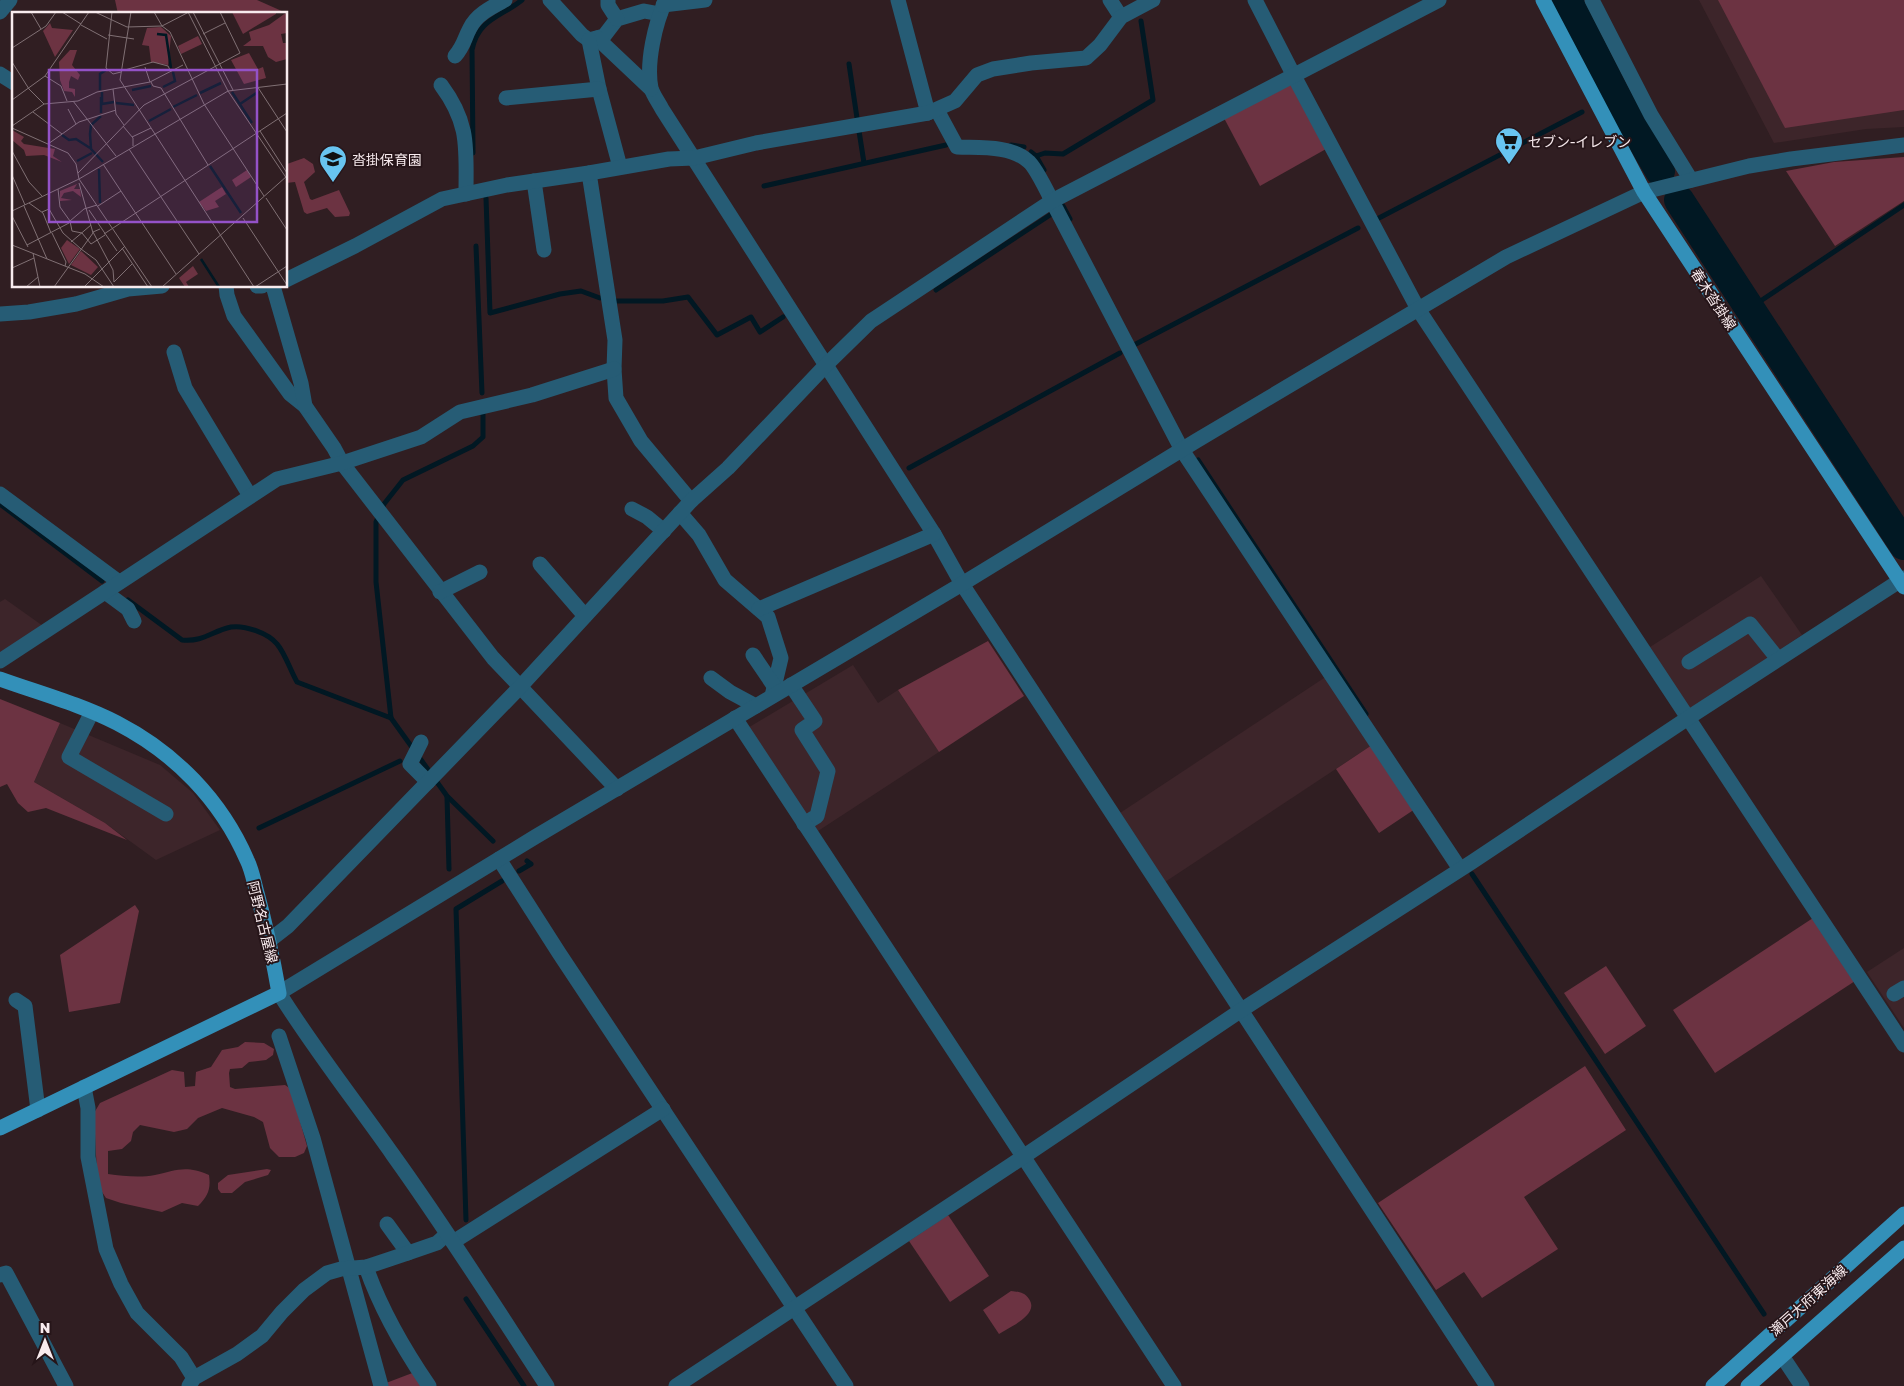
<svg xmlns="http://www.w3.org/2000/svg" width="1904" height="1386" font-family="'Golos Text','Noto Sans JP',sans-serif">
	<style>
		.built { fill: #3d252a }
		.green { fill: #6c3342 }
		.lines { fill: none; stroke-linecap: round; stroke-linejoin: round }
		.stream { stroke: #011823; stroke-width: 5 }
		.river { stroke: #011823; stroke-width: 30 }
		.minor { stroke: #265c75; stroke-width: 15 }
		.major { stroke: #3390b9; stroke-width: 15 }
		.labels { text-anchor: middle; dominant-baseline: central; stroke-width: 4; stroke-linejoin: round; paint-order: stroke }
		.poi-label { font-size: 14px; fill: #f8ebee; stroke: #261519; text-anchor: start }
		.street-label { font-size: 14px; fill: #f8ebee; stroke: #261519 }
		.inset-river { fill: none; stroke: #011823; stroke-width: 2.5 }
		.inset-road { fill: none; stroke: #807074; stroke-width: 1 }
		.view { fill: #9452c8; fill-opacity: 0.15; stroke: #9452c8; stroke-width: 2.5 }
		.inset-edge { fill: none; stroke: #f8ebee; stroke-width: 2.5 }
	</style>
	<rect width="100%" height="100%" fill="#301e22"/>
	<g class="built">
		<polygon points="1699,0 1904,0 1904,127 1866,129 1774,143"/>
		<polygon points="1761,576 1802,635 1693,708 1687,708 1650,647"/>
		<polygon points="5,599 43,626 0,653 0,602"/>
		<polygon points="853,665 878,703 898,690 939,752 815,833 746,729"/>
		<polygon points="1327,676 1372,745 1165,882 1120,813"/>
		<polygon points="60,723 160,765 193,793 220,830 156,860 105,823 34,782"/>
		<polygon points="1904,948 1904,1028 1867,972"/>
	</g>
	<g class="green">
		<polygon points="115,0 257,0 284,12 284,14 118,14"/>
		<polygon points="1718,0 1904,0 1904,110 1785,128"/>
		<polygon points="1289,84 1293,86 1326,149 1260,186 1224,118"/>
		<polygon points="1904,157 1904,201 1835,246 1786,171 1834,162"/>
		<polygon points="304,158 313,164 315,172 304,182 310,199 312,200 339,190 350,213 349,216 335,217 327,208 307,214 304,212 295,182 286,183 287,164"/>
		<polygon points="988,641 1024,696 939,752 898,690"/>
		<polygon points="0,699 60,723 34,782 105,823 127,840 46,808 28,812 18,803 7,784 0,787"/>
		<polygon points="1372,745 1415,809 1379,833 1336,769"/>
		<polygon points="135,905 139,911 120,1003 69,1012 60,955"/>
		<polygon points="1813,918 1855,981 1715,1073 1673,1010"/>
		<polygon points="1606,966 1646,1026 1605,1054 1564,993"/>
		<path d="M245,1042l19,1 10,6 -1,6 -7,5 -17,2 -7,6 -12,1 -1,4 1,14 5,2 50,-4 6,4 16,57 -3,7 -9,4h-16l-9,-9 -7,-26 -9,-5 -32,-9 -24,10 -11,11 -13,3 -34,-7 -7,7 -2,9 -9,8 -14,2v23c15,2 32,4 47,1 22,-5 31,-10 54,0 2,14 -1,21 -11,31l-16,-3 -20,9 -41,-9 -15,-5 -8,-12 -2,-31 -2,-42 6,-10 72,-33 12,2 1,15 10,-1 1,-14 15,-5 11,-17 16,-3z"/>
		<polygon points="1585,1066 1626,1130 1524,1197 1558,1249 1482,1298 1464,1272 1436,1290 1378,1203"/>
		<polygon points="267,1169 271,1170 268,1175 245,1182 232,1193 221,1193 218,1189 218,1183 228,1175"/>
		<polygon points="948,1215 989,1276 950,1302 909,1241"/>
		<path d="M1011,1291c8,1 13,1 18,8 11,16 -20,28 -30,35l-16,-24z"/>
		<polygon points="415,1372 424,1386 387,1386 386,1383"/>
	</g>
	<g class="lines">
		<g class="stream">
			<polyline points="849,64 857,118"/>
			<polyline points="1607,99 1615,94"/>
			<polyline points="859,131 864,163"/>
			<polyline points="1011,145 1024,147"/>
			<polyline points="1031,152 1036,156 1044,170"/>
			<path d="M473,153l-1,-103c6,-31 29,-33 50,-50"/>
			<polyline points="1036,156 1045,153 1063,154 1153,100 1141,21"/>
			<polyline points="764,186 946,145"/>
			<polyline points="486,198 490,313 560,294 581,291 600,298"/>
			<polyline points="1063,206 1070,219"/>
			<polyline points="1379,218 1582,112"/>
			<polyline points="476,246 482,393"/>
			<polyline points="936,290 1050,215"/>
			<polyline points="616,301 663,301 688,297 717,335 751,317 760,332 783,317"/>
			<polyline points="1750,308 1904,205"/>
			<polyline points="1134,345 1358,228"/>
			<polyline points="483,412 483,437 473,446 403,480 384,504 376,522 376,582 391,718 447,796 493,841"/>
			<polyline points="1198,460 1366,714"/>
			<polyline points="909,468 1120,353"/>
			<polyline points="0,504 102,581"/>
			<path d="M128,600l54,40c22,2 30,-9 49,-13 14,-2 37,6 46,17 8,9 14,28 20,38l94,36"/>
			<polyline points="447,797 449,869"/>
			<polyline points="259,828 400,761"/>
			<polyline points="519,871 531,864 527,861"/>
			<polyline points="1472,874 1764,1314"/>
			<polyline points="466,1220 456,909 502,881"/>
			<polyline points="466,1299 524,1386"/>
		</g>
		<g class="river">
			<polyline points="1567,0 1615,94 1660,171"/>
			<polyline points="1679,200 1904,545"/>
		</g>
		<g class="minor">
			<polyline points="550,0 582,35 589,40 604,36 617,19 644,11 660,14"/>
			<polyline points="608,0 608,5 617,19"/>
			<path d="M666,0c-11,23 -20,63 -15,88 2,7 8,15 11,21l272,425 28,50 525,802"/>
			<polyline points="898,0 928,113"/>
			<polyline points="1110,0 1121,17"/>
			<polyline points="1255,0 1294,76 1418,309 1904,1045"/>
			<polyline points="1592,0 1651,115 1691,180"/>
			<polyline points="663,5 705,0"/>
			<polyline points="0,12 10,0"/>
			<polyline points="597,38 651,89"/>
			<polyline points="589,40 599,89 620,167"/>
			<path d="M455,56c9,-10 9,-17 15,-28 7,-14 22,-21 35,-28"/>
			<polyline points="0,74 14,83"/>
			<path d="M441,85c29,39 25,63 25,109"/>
			<polyline points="506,98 599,89"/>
			<path d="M937,110l20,37c22,1 53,-2 71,14 7,5 19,30 24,40l130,249 278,419"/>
			<polyline points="589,173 615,340 614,369 616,398 641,441 691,501"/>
			<polyline points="534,181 544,250"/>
			<polyline points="286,280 355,246 442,199 507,185 589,173 669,159 694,158 756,143 928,113 955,101 977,75 993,69 1031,63 1086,58 1100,45 1121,17 1153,0"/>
			<polyline points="226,286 227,295 234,316 290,394 305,406 334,448 342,463 493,658 617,789"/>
			<polyline points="257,286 262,286"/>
			<polyline points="273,286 301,383 305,406"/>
			<polyline points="0,314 29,312 76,304 128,289 162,286"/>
			<polyline points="174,352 185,388 250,496"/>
			<polyline points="0,494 119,582"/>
			<polyline points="632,509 647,517 664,531"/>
			<polyline points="680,513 699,535 725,580 768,617 781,658 772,696"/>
			<polyline points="540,564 585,616"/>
			<polyline points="105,592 128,609 134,621"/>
			<polyline points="440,592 480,572"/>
			<polyline points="759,609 934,534"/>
			<polyline points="753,655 774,686"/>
			<polyline points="0,661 277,479 342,463 421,437 460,412 532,395 614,369"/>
			<polyline points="1689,662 1750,624 1778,659"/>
			<polyline points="711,678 730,692 756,706"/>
			<polyline points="791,685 815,721 802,730 828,771 817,816 804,824"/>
			<polyline points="92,712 69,757 166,814"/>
			<polyline points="735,718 1174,1386"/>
			<polyline points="421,742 410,764 428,782"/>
			<polyline points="499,859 559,953 846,1386"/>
			<polyline points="270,940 288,926 520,687 691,501 728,468 826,365 871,321 1052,201 1439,0"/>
			<polyline points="1894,994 1904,988"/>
			<polyline points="16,1000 25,1006 38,1110"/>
			<polyline points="279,1036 313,1138 381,1386"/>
			<polyline points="84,1087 88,1108 88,1157 106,1249 121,1284 137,1313 181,1357 194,1378"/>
			<polyline points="387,1224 408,1253"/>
			<polyline points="453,1242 663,1109"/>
			<path d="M366,1267c15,43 37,81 63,119"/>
			<polyline points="0,1275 6,1273 66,1386"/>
			<polyline points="1782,1356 1802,1386"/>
			<polyline points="189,1386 194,1378 237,1354 262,1336 282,1312 304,1290 327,1273 341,1269 366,1267 408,1253 437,1243 447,1234"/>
			<path d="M547,1386c-51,-78 -100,-156 -154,-231 -38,-54 -79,-106 -114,-162l256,-156 427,-253 234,-143 310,-184 138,-65 105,-26 42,-7 113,-14"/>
			<polyline points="676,1386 1011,1165 1240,1011 1472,862 1688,718 1904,578"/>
		</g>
		<g class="major">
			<polyline points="1543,0 1644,192 1904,587"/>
			<path d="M0,679c39,14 80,25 117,44 58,30 104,77 130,137 5,10 7,22 10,33 9,33 16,66 22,100l-279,135"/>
			<polyline points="1713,1386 1904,1214"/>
			<polyline points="1748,1386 1904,1248"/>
		</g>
	</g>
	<defs>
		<g id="supermarket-pin" transform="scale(1.4375)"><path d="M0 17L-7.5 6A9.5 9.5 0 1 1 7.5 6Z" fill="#68c4f0" stroke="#261519"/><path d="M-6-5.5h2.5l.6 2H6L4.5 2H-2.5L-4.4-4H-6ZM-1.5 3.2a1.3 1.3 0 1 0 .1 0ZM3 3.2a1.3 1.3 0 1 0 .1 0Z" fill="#111"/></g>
		<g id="school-pin" transform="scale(1.4375)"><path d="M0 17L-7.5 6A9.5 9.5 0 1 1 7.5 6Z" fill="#68c4f0" stroke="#261519"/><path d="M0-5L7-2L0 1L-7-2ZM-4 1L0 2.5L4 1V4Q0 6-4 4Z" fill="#111"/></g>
	</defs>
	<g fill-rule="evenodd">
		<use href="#supermarket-pin" x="1509" y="141"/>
		<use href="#school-pin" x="333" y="159"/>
	</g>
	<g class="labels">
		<g class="poi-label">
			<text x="1528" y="141">セブン-イレブン</text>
			<text x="352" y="159">沓掛保育園</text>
		</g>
		<g class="street-label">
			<text transform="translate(1714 299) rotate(57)">春木沓掛線</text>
			<text transform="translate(263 922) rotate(76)">阿野名古屋線</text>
			<text transform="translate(1808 1300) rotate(-42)">瀬戸大府東海線</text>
		</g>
	</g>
	<g transform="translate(12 12)">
		<rect width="275" height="275" fill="#301e22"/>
		<path d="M220,0h44v2l-33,20zM275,0v21l-6,1 2,9h4v16l-11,3 -8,-5 -5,-11h-20l8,-6 -2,-8 20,-7zM38,11l2,5 21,2 -18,27 -12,-26zM149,15l10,9 -3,29 -17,-3 -2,-16 -7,-1 5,-17zM186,24l4,8 -21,10 -3,-8zM58,38h7l-5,15 8,10 -2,5 -7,-4 -2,6v6l6,1v8l-3,-5 -8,-1 -4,-11 -1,-18zM237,41l9,16 5,-2 3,11 -22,6 -13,-24zM0,118l12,7 -3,4 3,3 31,5 -2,7 9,6 -18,-7 -18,1 -2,-6 -12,-10zM235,158l4,7 -15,10 -4,-7zM65,172l-3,5h6l1,8 -8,-6 -9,2 -3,5 11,2 -12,1v-10zM210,175l4,7 -11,7 4,6 -13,4 -7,-9zM55,228l13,9 -11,15 -8,-16zM69,239l17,16 -7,8 -20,-10zM181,254l5,8 -12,8 3,5h-4l-6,-9z" fill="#6c3342"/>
		<path class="inset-river" d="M145,22l9,1 5,33M151,75l12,-6 -2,-9M88,78v-16l6,-4M120,78l19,-4M90,80v12l12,-2M220,80l20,31M188,81l21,-10M89,85v16M104,91l18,2M228,92l18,-12M161,95l24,-12M89,104l-10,9 -1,9 1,15 12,13M137,109l22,-12M50,123l7,5 7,-1 14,9M65,149l15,-8M198,154l31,47M87,157l1,34M189,247l18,28"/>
		<path class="inset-road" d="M19,0l10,17M50,0l19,12M83,0l32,15 35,-1 27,-14M100,0l-6,56 7,6 8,-2M119,0l-11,68 134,207M142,0l8,14 8,6 34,72 60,92M176,0l40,79 59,88M181,0l40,78M69,13l26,14M191,22l22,-11M96,23l26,4M0,36l34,-22 10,-14M0,50l17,27 15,15M133,55l5,15M109,59l32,-9 15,4 3,6M33,64l16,10 6,15M139,70l2,4 8,2 47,77M245,74l30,46M101,77l3,25 8,11M0,88l33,-24 44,-64M61,89l43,55M56,97l8,15M21,100l29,22M0,114l32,-22 34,-3 19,-9 53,-10 33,-17M111,114l10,12v8M0,116l56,25 8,11 3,15 -67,32M248,119l27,42M120,125l19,-9M36,132l31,-22 37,-12M117,137l70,105M0,139l17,31 13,14M91,152l73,110M66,161l66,-68 96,-52 -20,-41M0,163l13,30M46,177l2,18 10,14 2,10 10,2 9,11 14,-9M254,186l21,32M17,191l14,10 8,20M12,194l23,53M86,194l23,-15M77,198l28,41M30,200l7,-3 14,24 18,16M0,204l16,31M231,206l44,67M58,209l14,-12 13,-4M88,217l-7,3 20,38 1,12M40,221l14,29 -1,4M92,222l183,-121M59,230l20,-17M0,233l73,29 19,13M15,233l42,-22M110,236l26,39M69,237l15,11 18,27M21,241l7,34M0,256l22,-10M102,270l18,-18M14,275l12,-10M42,275l39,-54 -14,-50M72,275l41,-41M140,275l-73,-108 149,-88 59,-7M150,275l125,-111M243,275l32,-21"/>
		<path class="view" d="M37,58h208v152h-208z"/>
		<rect width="275" height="275" class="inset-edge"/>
	</g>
	<g transform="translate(45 1341)" stroke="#261519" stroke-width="4" paint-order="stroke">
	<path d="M0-4L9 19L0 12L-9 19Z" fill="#f8ebee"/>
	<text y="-8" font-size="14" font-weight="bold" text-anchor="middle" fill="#f8ebee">N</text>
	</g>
</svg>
